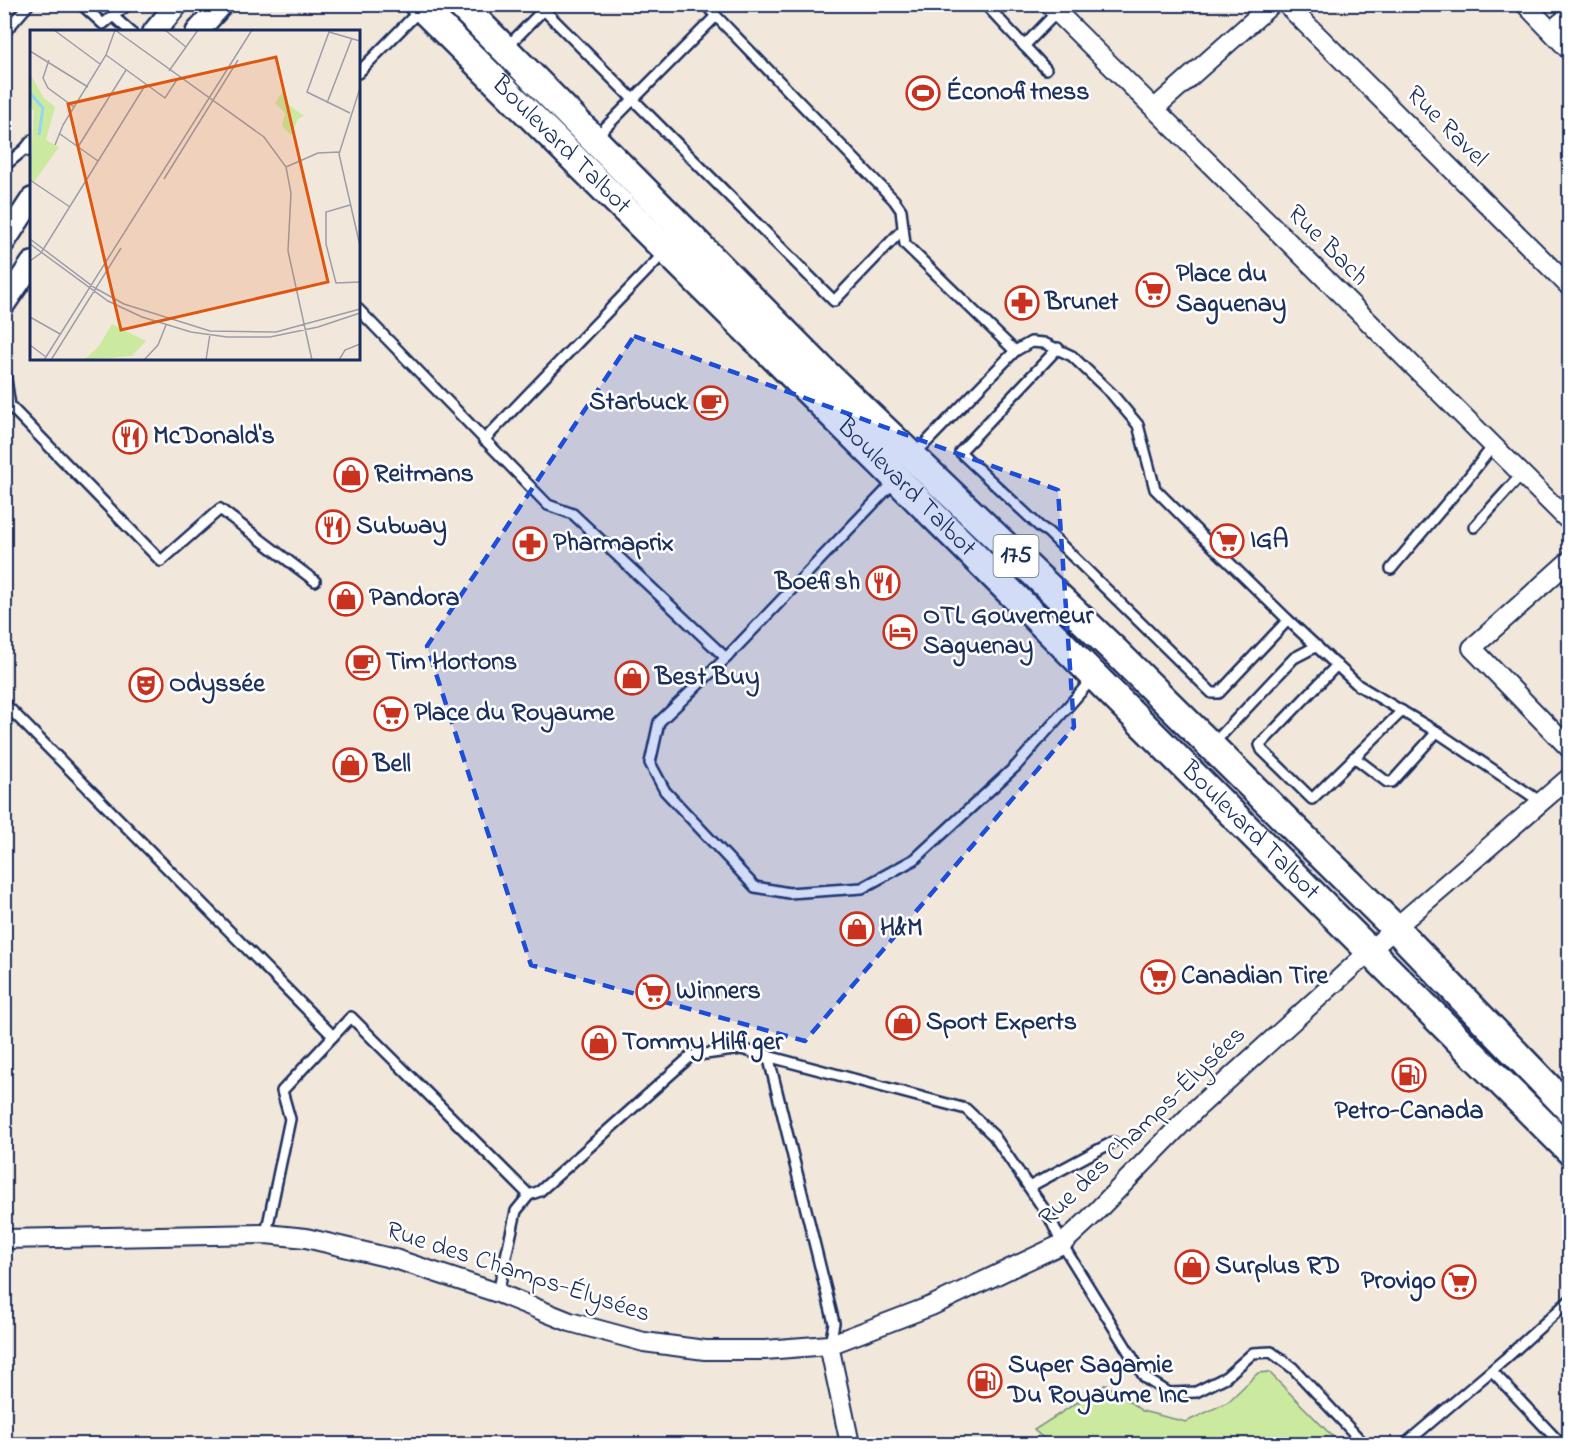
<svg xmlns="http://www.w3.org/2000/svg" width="1574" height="1449" font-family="'Indie Flower',sans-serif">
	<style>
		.green { fill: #cce9a0; stroke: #748c7f; stroke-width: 1.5 }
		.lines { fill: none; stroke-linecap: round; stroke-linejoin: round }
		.service-casing { stroke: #1b2f5e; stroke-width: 14 }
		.minor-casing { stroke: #1b2f5e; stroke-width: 22 }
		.tertiary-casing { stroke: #1b2f5e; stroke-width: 26 }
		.primary-casing { stroke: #1b2f5e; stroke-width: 32 }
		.service { stroke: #fff; stroke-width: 9 }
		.minor { stroke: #fff; stroke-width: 18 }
		.tertiary { stroke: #fff; stroke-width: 21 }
		.primary { stroke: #fff; stroke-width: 27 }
		.marked { fill: #1d4ed8; fill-opacity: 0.2; stroke: #1d4ed8; stroke-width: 4.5; stroke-dasharray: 12 8; stroke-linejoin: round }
		.labels { text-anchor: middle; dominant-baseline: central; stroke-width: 5; stroke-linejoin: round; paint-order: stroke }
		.shield { fill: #fff; stroke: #5f6d8e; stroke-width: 1.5 }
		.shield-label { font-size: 24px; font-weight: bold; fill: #1b2f5e }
		.poi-label { font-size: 26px; font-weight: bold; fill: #1b2f5e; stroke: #fff; text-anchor: start }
		.street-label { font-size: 26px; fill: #1b2f5e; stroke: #fff }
		.inset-river { fill: none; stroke: #94d5f5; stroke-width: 3 }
		.inset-road { fill: none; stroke: #9c9da9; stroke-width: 1.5 }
		.view { fill: #de5710; fill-opacity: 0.15; stroke: #de5710; stroke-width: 3 }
		.inset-edge { fill: none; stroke: #1b2f5e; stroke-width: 3 }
	</style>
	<rect width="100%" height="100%" fill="#f2e7db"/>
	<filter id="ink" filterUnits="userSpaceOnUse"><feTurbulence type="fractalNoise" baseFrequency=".0167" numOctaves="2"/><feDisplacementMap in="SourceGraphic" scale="12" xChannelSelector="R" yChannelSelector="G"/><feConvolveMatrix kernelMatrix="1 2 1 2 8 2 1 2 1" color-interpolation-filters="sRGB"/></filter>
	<g filter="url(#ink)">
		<polygon class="green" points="1269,1372 1340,1444 1050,1444 1034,1430 1106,1384 1142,1411 1186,1422 1228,1402 1258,1373"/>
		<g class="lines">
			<g class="service-casing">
				<g id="service">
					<polyline points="81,4 103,24 113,16"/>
					<polyline points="129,4 113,16 131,32"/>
					<polyline points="705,4 716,16"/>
					<polyline points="985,4 1046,69"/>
					<polyline points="544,10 834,301 903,229"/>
					<polyline points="476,17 487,4"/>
					<polyline points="4,33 29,4"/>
					<polyline points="1024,46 1057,12"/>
					<polyline points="506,48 549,4"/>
					<polyline points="358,73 420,10"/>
					<polyline points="595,138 716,16 894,200 901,210 905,244 1015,351"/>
					<polyline points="32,140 25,149 32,152"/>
					<polyline points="4,163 8,163 25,149"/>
					<polyline points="358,309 548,505 573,514 726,658"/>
					<polyline points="1058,348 960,452 1040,527 1048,532 1212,693 1219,693 1288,620"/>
					<polyline points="4,366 10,406 161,561 220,509 315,581"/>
					<polyline points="484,440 665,252"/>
					<polyline points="913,456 1015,351 1031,342 1044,343 1072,356 1112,394 1138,425 1155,489 1201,535 1288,620 1358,685 1437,732 1541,802"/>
					<polyline points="895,481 726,658 659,722 650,763 665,791 755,887 789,893 862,888 915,859 1016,766 1093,678"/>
					<polyline points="1474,527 1521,475"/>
					<polyline points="1391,569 1467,479 1493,446"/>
					<polyline points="1337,665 1260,745 1262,750 1312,799 1402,711"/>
					<polyline points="4,703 333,1036"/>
					<polyline points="1212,745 1294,658 1317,646"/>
					<polyline points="1354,757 1387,782 1392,782 1437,732"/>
					<polyline points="768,1055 834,1323 830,1344"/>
					<polyline points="1029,1187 1113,1142"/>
					<polyline points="529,1195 540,1191 691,1056 741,1049 966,1109 994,1136 1050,1218 1062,1244 1145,1378 1169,1393 1196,1392 1226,1377 1253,1353 1271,1352 1293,1368 1364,1444"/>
					<polyline points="266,1234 290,1119 282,1091 351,1017 529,1195 516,1211 498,1293"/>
					<polyline points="1492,1371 1561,1444"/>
					<polyline points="1405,1444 1505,1359 1570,1300"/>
				</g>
			</g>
			<g class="minor-casing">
				<g id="minor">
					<polyline points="1049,4 1570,522"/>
					<polyline points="1286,4 1570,287"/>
					<polyline points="1525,4 1570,51"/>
					<polyline points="1551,31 1570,15"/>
					<polyline points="1155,108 1272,4"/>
					<polyline points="1570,560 1472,648 1570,749"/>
					<polyline points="4,1239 266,1234 306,1238 395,1259 498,1293 570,1322 644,1342 705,1350 765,1350 829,1345 931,1306 1062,1244 1088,1220 1197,1108 1395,928 1570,777"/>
					<polyline points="829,1345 850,1444"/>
				</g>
			</g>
			<g class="tertiary-casing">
				<g id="tertiary">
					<polyline points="154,32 177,4"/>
					<polyline points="197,32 222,4"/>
					<polyline points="4,242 32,199"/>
					<polyline points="4,304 32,263"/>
				</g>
			</g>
			<g class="primary-casing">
				<g id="primary">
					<path id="s1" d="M418,4l465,461 687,686"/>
					<polyline points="460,4 825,373 1113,649 1395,928 1570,1110"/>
				</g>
			</g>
			<use href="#service" class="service"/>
			<use href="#minor" class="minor"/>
			<use href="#tertiary" class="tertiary"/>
			<use href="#primary" class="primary"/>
		</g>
	</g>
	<path class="marked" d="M634,336l424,154 16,237 -269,314 -274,-76 -104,-319z"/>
	<defs>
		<g id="stadium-ring" transform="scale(1.725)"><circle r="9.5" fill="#fff" stroke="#c8321e" stroke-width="1.5"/><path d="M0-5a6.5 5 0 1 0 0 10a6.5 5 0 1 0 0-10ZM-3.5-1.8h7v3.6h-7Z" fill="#c8321e"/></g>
		<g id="supermarket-ring" transform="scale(1.725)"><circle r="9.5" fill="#fff" stroke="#c8321e" stroke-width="1.5"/><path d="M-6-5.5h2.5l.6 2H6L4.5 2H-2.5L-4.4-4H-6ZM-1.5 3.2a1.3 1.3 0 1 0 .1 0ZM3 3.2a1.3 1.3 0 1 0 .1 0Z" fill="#c8321e"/></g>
		<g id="pharmacy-ring" transform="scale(1.725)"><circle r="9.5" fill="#fff" stroke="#c8321e" stroke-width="1.5"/><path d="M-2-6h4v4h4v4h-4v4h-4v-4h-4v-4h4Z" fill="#c8321e"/></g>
		<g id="cafe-ring" transform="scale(1.725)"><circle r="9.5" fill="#fff" stroke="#c8321e" stroke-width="1.5"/><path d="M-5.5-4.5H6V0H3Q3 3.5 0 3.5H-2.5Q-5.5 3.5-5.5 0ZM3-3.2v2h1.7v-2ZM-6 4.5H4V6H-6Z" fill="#c8321e"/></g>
		<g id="restaurant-ring" transform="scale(1.725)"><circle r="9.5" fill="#fff" stroke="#c8321e" stroke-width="1.5"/><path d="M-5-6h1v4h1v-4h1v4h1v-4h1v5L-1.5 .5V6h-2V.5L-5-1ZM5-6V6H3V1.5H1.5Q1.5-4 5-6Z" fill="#c8321e"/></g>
		<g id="shop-ring" transform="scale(1.725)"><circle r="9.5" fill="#fff" stroke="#c8321e" stroke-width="1.5"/><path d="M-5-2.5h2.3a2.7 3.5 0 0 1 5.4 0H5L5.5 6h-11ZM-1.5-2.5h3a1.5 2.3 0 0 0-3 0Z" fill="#c8321e"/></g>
		<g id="hotel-ring" transform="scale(1.725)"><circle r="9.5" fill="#fff" stroke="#c8321e" stroke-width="1.5"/><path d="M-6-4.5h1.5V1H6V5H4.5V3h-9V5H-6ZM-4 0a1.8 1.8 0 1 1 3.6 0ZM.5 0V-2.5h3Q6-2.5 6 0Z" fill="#c8321e"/></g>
		<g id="theatre-ring" transform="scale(1.725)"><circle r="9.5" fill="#fff" stroke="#c8321e" stroke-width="1.5"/><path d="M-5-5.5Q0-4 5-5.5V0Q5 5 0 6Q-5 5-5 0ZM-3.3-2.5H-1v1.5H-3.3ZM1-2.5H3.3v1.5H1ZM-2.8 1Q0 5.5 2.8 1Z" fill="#c8321e"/></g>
		<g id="fuel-ring" transform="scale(1.725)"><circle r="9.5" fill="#fff" stroke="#c8321e" stroke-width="1.5"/><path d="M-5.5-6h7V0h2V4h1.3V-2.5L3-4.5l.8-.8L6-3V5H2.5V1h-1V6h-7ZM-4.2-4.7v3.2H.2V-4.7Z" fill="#c8321e"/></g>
	</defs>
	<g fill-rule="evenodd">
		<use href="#stadium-ring" x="923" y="93"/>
		<use href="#supermarket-ring" x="1153" y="290"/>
		<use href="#pharmacy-ring" x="1022" y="303"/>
		<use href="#cafe-ring" x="711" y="403"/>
		<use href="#restaurant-ring" x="130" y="437"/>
		<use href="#shop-ring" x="351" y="475"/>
		<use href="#restaurant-ring" x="333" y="527"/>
		<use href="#supermarket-ring" x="1227" y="541"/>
		<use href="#pharmacy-ring" x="530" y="544"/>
		<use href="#restaurant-ring" x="883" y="583"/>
		<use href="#shop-ring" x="346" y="599"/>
		<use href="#hotel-ring" x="900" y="632"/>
		<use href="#cafe-ring" x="363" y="663"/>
		<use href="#shop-ring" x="632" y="678"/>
		<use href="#theatre-ring" x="146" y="685"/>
		<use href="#supermarket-ring" x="391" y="714"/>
		<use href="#shop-ring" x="350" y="765"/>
		<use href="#shop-ring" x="857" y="929"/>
		<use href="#supermarket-ring" x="1158" y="977"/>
		<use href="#supermarket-ring" x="653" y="992"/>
		<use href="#shop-ring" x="903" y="1023"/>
		<use href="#shop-ring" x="599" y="1043"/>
		<use href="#fuel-ring" x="1409" y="1075"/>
		<use href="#shop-ring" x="1192" y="1267"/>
		<use href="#supermarket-ring" x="1459" y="1282"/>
		<use href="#fuel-ring" x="985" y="1381"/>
	</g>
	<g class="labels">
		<rect class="shield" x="993.5" y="535" width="45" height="42" rx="4.5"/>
		<g class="shield-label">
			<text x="1016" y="556">175</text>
		</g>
		<g class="poi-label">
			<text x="946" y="93">Éconofitness</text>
			<text x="1176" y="275">Place du<tspan x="1176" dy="30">Saguenay</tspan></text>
			<text x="1045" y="303">Brunet</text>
			<text x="688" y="403" text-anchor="end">Starbuck</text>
			<text x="153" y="437">McDonald's</text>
			<text x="374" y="475">Reitmans</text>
			<text x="356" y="527">Subway</text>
			<text x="1250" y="541">IGA</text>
			<text x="553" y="544">Pharmaprix</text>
			<text x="860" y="583" text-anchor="end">Boefish</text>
			<text x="369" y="599">Pandora</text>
			<text x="923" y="617">OTL Gouverneur<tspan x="923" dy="30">Saguenay</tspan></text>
			<text x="386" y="663">Tim Hortons</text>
			<text x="655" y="678">Best Buy</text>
			<text x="169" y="685">Odyssée</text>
			<text x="414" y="714">Place du Royaume</text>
			<text x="373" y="765">Bell</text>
			<text x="880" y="929">H&amp;M</text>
			<text x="1181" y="977">Canadian Tire</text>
			<text x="676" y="992">Winners</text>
			<text x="926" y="1023">Sport Experts</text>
			<text x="622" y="1043">Tommy Hilfiger</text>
			<text x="1409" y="1112" text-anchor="middle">Petro-Canada</text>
			<text x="1215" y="1267">Surplus RD</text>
			<text x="1436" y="1282" text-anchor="end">Provigo</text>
			<text x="1008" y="1366">Super Sagamie<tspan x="1008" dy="30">Du Royaume Inc</tspan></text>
		</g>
		<g class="street-label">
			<text transform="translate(1446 127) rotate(45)">Rue Ravel</text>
			<text stroke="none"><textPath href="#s1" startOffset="201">Boulevard Talbot</textPath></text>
			<text transform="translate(1327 246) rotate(45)">Rue Bach</text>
			<text stroke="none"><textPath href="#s1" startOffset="687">Boulevard Talbot</textPath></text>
			<text stroke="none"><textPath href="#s1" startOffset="1173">Boulevard Talbot</textPath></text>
			<text transform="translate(1143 1127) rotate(-44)">Rue des Champs-Élysées</text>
			<text transform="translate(518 1273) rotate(18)">Rue des Champs-Élysées</text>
		</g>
	</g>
	<g transform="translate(30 30)">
		<rect width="330" height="330" fill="#f2e7db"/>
		<path d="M0,43l13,24 12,10 -9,33 13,7 -25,35 -4,-3 4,-68 -4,-4zM254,59l5,16 15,11 -6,3 -7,16 -9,-9 3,-13 -10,-10zM82,294l34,17 -14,15 -48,4 15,-14z" fill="#cce9a0"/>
		<path class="inset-river" d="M0,63l13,15 -4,27"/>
		<path class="inset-road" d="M24,0l46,34M85,0l149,107 22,30 5,26 -3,58 24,109M135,0l21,17M0,21l58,36M76,25l59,43 13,-20M19,30l-6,18 5,10 26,19M139,41l29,-41M330,58l-21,66 21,92M297,73l25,-65M320,83l-43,-21 22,-60 31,9M30,104l38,27M25,115l8,-20 43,-70 9,-25M48,117l48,-77M256,137l32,-14 21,-1M134,149l74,-119M0,150l40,27M320,175l-24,7v32l10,39 24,-1M0,209l65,49 29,16 86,27 66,1 84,-23M0,214l78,57 34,16 49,15 36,5h43l48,-10 42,-14M0,231l11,-8 105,-169M0,287l30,17M0,315l16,12M14,330l208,-330M21,330l70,-112M114,330l14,-15 8,-20M176,330l4,-26M309,330l6,-10 15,-6"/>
		<path class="view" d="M246,27l52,225 -207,48 -53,-226z"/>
		<rect width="330" height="330" class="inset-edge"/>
	</g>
	<rect width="1574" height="1449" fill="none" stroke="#fff" stroke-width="24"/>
	<rect x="12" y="12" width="1550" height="1425" fill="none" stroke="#1b2f5e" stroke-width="2" filter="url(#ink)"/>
</svg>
